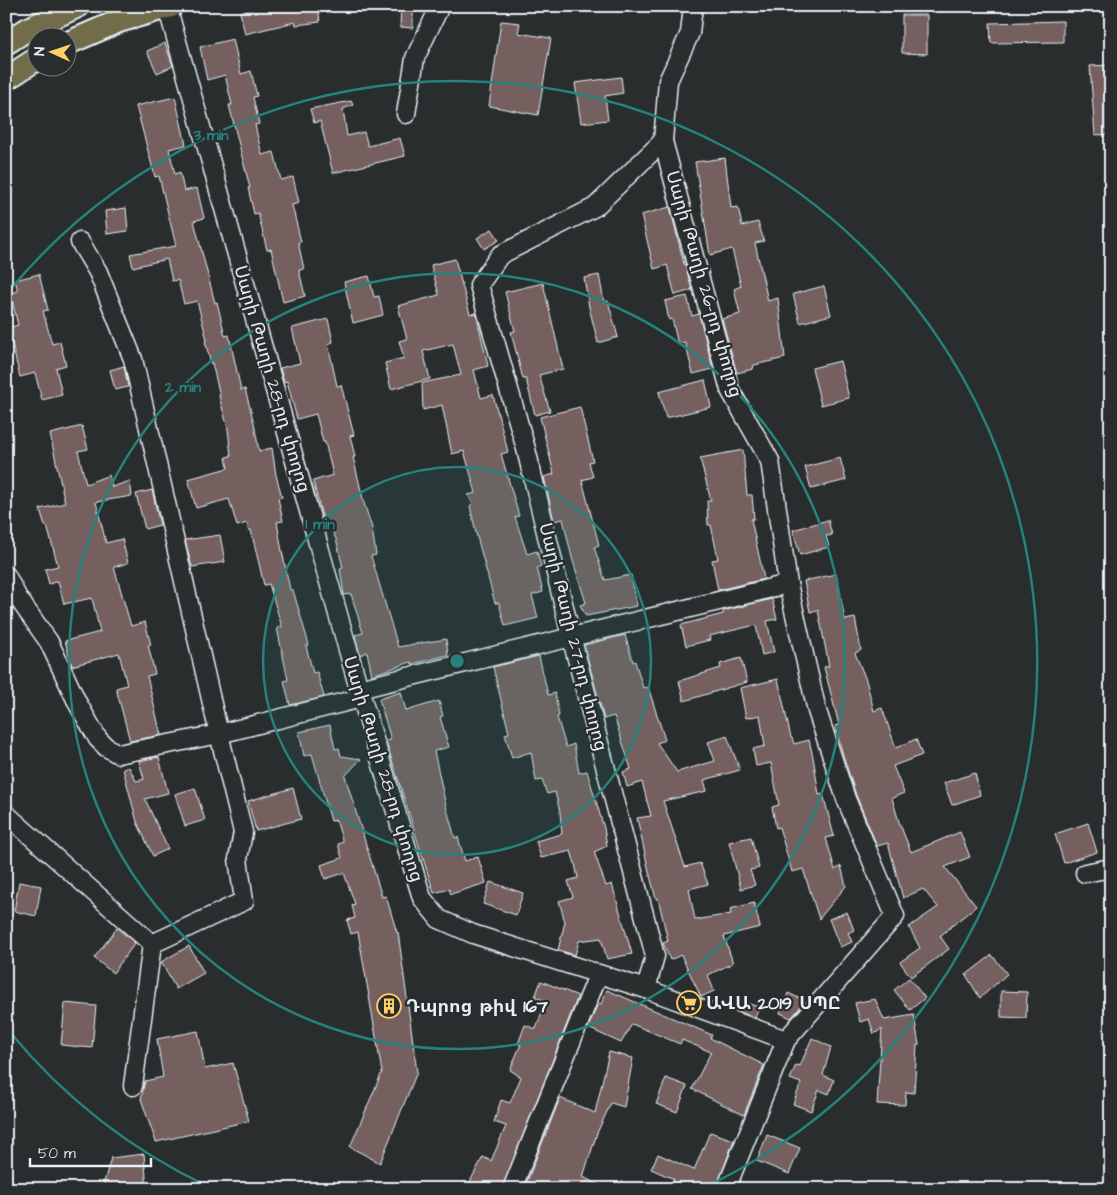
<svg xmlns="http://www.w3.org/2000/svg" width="1117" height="1195" font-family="'Architects Daughter','Noto Sans Armenian',sans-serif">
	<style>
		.building { fill: #74605e; stroke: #e8f1f8 }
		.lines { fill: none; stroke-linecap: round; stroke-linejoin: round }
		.minor-casing { stroke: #e8f1f8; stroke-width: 21 }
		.major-casing { stroke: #e8f1f8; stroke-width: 26 }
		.minor { stroke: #2a2d2e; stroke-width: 18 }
		.major { stroke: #736c4b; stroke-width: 22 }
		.ring { fill: none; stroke: #25827c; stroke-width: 2.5 }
		.labels { text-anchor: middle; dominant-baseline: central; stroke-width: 4.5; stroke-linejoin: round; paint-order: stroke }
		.street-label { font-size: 18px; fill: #e8f1f8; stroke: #2a2d2e }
		.poi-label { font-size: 18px; font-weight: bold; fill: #e8f1f8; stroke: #2a2d2e; text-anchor: start }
		.centre { fill: #25827c; stroke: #2a2d2e; stroke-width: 2.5 }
		.ring-label { font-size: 15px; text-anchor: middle; font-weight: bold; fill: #25827c; stroke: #2a2d2e; stroke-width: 4.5; stroke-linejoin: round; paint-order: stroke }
	</style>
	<rect width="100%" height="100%" fill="#2a2d2e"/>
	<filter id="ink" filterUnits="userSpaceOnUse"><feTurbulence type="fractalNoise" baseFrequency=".02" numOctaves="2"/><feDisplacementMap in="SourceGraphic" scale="10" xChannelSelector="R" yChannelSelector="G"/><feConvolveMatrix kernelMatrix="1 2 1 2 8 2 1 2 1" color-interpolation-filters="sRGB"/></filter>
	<g filter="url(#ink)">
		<g class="building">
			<polygon points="265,6 318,6 320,22 296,25 295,22 245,34 240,12"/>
			<polygon points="401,6 413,6 413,28 400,27"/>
			<polygon points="902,15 927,15 927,54 902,53"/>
			<polygon points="501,21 520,23 518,33 551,38 538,115 489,106"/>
			<polygon points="1063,21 1063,42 991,43 990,23"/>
			<polygon points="233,39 241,74 251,71 257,96 253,97 259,124 255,125 262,155 274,152 281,180 293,177 299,203 292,205 301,242 298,242 304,269 299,270 305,296 283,302 271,249 267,250 258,213 254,214 248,188 250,188 229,105 232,105 225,75 207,80 200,47"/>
			<polygon points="165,43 173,66 157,73 147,51"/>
			<polygon points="1111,65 1111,134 1095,135 1090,66"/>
			<polygon points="621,77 623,93 605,96 608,120 581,123 575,83"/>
			<polygon points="175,97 186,145 169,149 175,174 180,172 184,191 197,188 204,218 194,221 215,303 217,302 225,336 229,335 241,390 245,389 254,423 259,451 272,448 276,475 282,497 278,498 283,521 277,522 281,546 290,590 293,590 309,645 306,646 313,673 317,672 324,697 290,705 284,681 288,680 277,628 282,627 269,584 264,585 251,530 249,530 247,523 237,526 229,499 196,508 188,479 228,468 226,457 231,456 228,429 219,396 220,396 212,363 211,364 205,341 207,340 197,301 184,304 178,280 172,281 167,259 133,267 130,254 176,246 159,176 155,177 136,106"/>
			<polygon points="351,101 353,105 343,109 347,136 364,132 368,146 400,138 405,156 333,173 320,121 314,123 310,109"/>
			<polygon points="725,158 731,208 738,207 742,226 758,222 764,241 755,243 768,301 778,298 785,358 754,365 753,369 737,373 722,319 740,314 734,289 741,286 732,249 710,255 695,162"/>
			<polygon points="670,207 684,264 685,264 692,290 675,295 667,265 654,269 641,215"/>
			<polygon points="126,208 128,231 107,234 105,211"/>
			<polygon points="492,229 499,240 484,249 477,238"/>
			<polygon points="455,259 470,314 476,313 488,366 474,370 481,398 493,395 508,452 501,454 519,516 515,517 527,554 537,551 541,566 537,568 543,592 532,595 538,618 505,626 499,603 495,603 476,533 470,506 473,503 468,495 476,493 464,451 452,454 442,405 423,410 422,383 461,375 453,344 423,351 430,379 391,389 385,363 404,358 399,341 407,339 398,306 439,295 431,265"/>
			<polygon points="39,274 48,310 43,311 52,344 60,342 66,365 56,368 62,395 42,400 35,373 20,377 8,328 18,325 10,293 18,291 15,280"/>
			<polygon points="599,275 604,302 608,301 618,337 598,343 589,307 584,278"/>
			<polygon points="369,276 374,297 379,296 383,315 353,323 344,282"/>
			<polygon points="543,283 563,369 539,375 550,411 535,415 526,379 523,379 511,332 515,331 505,292"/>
			<polygon points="824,286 831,315 800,323 793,294"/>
			<polygon points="687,296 692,316 699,314 713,369 693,374 685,342 678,344 672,319 669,320 665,301"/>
			<polygon points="328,319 333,342 328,344 337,386 341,385 354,435 350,436 355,457 353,457 364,503 372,528 376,555 371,556 398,647 446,639 448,655 412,664 411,662 372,675 367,652 360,655 355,635 363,633 351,594 344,595 340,569 343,568 336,539 330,526 325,528 313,481 333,475 325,442 323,442 316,414 297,419 287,381 284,382 280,368 300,363 292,328"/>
			<polygon points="840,361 849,398 821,405 812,368"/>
			<polygon points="124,366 128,387 115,390 110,370"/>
			<polygon points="705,380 711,407 666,418 659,392"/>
			<polygon points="580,407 593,461 589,462 593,477 582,480 599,545 594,547 605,580 631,575 637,606 586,616 580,605 586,603 572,558 563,519 554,521 544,477 554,474 540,417"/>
			<polygon points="82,426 88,449 78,451 86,484 109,475 112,487 130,481 132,496 96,502 106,543 122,539 128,563 114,567 131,626 145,622 151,645 148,645 155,674 147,676 161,735 130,741 116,688 127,685 119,653 72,666 65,641 100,632 92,598 64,604 58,581 49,584 45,569 58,566 47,526 45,526 40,509 65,503 50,434"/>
			<polygon points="743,450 747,495 752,495 754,519 751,519 764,579 718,590 712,560 718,559 711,525 708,525 707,501 711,501 700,458"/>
			<polygon points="840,458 846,480 811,489 805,467"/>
			<polygon points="152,490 160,525 145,529 136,494"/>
			<polygon points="828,520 832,535 826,536 829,547 800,555 793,530"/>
			<polygon points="220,535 225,562 192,567 185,540"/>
			<polygon points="836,574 845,620 855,618 861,650 855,653 866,680 874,711 882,708 896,748 916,739 922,755 893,766 904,793 892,798 899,822 911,852 960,832 970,857 945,867 976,906 940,936 949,949 911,977 900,962 920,948 909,927 938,907 923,889 903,898 888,843 877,846 856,795 843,755 835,726 839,725 824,667 829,666 818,610 810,612 804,581"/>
			<polygon points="772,599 777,619 767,621 774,652 762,655 756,625 709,636 710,640 686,646 681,625 723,614 723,611"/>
			<polygon points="625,635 633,662 635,661 643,688 648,687 665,740 657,743 677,772 715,761 708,742 727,736 740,770 704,780 707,791 663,801 685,867 700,863 708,884 689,889 695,920 731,914 730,909 754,903 760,927 724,936 733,963 708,975 714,991 701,997 681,955 670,960 663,943 668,941 658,898 656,899 649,872 637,818 651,816 642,782 627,787 623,772 631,769 614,716 604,719 584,645"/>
			<polygon points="539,656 548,695 555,693 559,716 557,717 566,747 574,744 579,773 587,771 604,828 607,846 594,852 606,886 612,884 632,954 607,959 601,938 579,941 575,955 558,950 565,922 559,901 573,897 568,881 578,878 575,864 571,851 541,858 536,841 562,834 560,812 555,792 547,794 542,780 536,781 531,752 512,758 505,734 509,733 493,667"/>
			<polygon points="741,658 747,682 684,701 679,681 721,668 720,664"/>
			<polygon points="778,679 791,738 792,738 794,744 809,740 813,757 819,795 823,794 834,836 826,838 835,870 841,866 846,886 819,919 803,869 792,872 779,827 776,828 772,807 779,805 771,763 756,766 753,749 765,746 760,715 746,718 740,688"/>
			<polygon points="401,692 406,711 439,701 443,716 440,717 449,747 434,751 446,806 455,838 458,837 465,861 478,857 486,883 451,894 449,889 434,893 386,741 391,740 379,699"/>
			<polygon points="330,725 335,749 339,748 341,756 361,759 345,776 382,897 386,896 397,933 398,932 417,1072 380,1163 350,1147 382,1072 358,932 351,934 347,920 355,918 352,905 355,904 344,873 325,879 321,865 342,858 338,844 343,842 336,820 331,821 312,754 304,756 299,732"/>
			<polygon points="159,757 168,793 145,799 168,849 153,856 137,822 123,769 129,767 136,781 144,779 139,761"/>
			<polygon points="975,773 980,795 952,805 944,783"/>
			<polygon points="195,788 205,820 185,826 175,794"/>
			<polygon points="293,788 301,819 256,831 248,801"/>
			<polygon points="1088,823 1097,852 1064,863 1055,834"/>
			<polygon points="751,837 759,868 750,870 755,885 741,889 729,842"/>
			<polygon points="19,882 41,886 36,916 14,911"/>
			<polygon points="490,882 523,893 516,915 483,904"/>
			<polygon points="847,912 854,930 848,933 852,942 840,947 829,919"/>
			<polygon points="117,928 135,943 113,973 94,958"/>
			<polygon points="189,946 204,973 176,989 161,962"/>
			<polygon points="992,955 1007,974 980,998 966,975"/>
			<polygon points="909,978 925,998 910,1010 894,990"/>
			<polygon points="541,981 578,996 502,1189 466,1189 483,1157 491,1161 506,1126 494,1122 501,1100 510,1103 521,1077 510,1070 521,1044 518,1044 525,1025 536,1029 546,1001 535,997"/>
			<polygon points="607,990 712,1035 710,1038 764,1065 744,1115 692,1089 711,1052 682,1040 680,1044 632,1024 621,1043 588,1028 598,1003 601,1004"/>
			<polygon points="1001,991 1027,992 1026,1018 1001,1017"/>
			<polygon points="788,993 803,1000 799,1009 791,1018 780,1013"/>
			<polygon points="875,999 884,1020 914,1015 919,1045 917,1045 914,1093 906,1092 905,1105 877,1104 882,1029 874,1034 869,1019 860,1022 855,1003"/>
			<polygon points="743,1002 759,1007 755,1018 740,1012"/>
			<polygon points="65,1003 96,1006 92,1048 61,1045"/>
			<polygon points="198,1031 205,1069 233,1063 249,1121 156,1142 141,1099 145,1081 163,1077 157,1039"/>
			<polygon points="812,1038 831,1047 823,1075 834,1080 829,1094 819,1090 811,1111 793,1104 801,1083 790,1079 796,1065 800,1066"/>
			<polygon points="609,1052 633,1058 624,1107 611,1103 597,1133 583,1177 607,1189 524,1189 560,1098 595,1113"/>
			<polygon points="666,1078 687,1086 677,1112 656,1104"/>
			<polygon points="710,1132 734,1140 716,1189 670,1189 674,1179 651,1169 658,1154 694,1170"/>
			<polygon points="767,1135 800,1148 789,1174 757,1161"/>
			<polygon points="144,1154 147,1189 102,1189 111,1158"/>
		</g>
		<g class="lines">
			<g class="minor-casing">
				<g id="minor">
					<polyline points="167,6 359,689 422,898 439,919 473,934 646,989 786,1040"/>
					<polyline points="693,6 690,33 668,81 663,141 730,390 770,461 788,584 817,711 846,799 895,916 786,1040 726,1189"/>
					<polyline points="406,114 415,58 440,6"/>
					<polyline points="80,242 98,272 133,359 219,734 243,832 238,859 244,901 152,944"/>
					<polyline points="6,575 18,598 49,642 78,704 98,739 106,747 118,754 219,734 361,698"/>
					<polyline points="359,689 788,584"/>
					<polyline points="6,814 152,944"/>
					<polyline points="1085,873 1111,868"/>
					<polyline points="646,989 655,956 571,636 526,449 479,285 500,255 595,207 663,141"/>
					<polyline points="133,1086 152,944"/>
					<polyline points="512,1189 598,975"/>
				</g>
			</g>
			<g class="major-casing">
				<g id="major">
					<polyline points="6,43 28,29 78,6"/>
					<polyline points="68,43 119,21 171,6"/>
					<polyline points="6,79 38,58"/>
				</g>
			</g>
			<use href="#minor" class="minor"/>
			<use href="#major" class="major"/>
		</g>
	</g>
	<circle cx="457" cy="661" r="194" fill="#25827c" fill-opacity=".12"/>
	<g class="ring">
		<circle cx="457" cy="661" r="194"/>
		<circle cx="457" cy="661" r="388"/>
		<path d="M211 1188A581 581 0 0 1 9 1031M9 291A581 581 0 1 1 703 1188"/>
	</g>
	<defs>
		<g id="supermarket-ring" transform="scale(1.25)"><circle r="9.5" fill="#2a2d2e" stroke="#ffd166" stroke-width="1.5"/><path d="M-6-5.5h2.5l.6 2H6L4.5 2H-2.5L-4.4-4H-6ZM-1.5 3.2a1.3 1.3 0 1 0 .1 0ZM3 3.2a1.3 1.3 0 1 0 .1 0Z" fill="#ffd166"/></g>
		<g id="building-ring" transform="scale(1.25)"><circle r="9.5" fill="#2a2d2e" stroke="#ffd166" stroke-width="1.5"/><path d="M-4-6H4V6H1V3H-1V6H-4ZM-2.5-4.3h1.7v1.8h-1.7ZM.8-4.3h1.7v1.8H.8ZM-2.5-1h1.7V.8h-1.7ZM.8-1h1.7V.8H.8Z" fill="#ffd166"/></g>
	</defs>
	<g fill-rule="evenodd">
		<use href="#supermarket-ring" x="689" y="1003"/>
		<use href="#building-ring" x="389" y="1006"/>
	</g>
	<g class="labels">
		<g class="street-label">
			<text transform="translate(704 284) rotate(74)">Սարի Թաղի 26-րդ փողոց</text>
			<text transform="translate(272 379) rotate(74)">Սարի Թաղի 28-րդ փողոց</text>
			<text transform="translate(573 637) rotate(76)">Սարի Թաղի 27-րդ փողոց</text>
			<text transform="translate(383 769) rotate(73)">Սարի Թաղի 28-րդ փողոց</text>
		</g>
		<g class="poi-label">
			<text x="706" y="1003">ԱՎԱ 2019 ՍՊԸ</text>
			<text x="406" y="1006">Դպրոց թիվ 167</text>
		</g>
	</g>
	<circle cx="457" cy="661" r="8" class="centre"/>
	<g class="ring-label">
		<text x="211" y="140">3 min</text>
		<text x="183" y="392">2 min</text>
		<text x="320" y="529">1 min</text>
	</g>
	<rect width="1117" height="1195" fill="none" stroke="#2a2d2e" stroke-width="25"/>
	<rect x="12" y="12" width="1092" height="1170" fill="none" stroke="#e8f1f8" stroke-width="2" filter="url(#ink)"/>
	<g transform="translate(52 52) rotate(273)"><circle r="24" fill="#2a2d2e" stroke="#767b7f"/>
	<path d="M0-4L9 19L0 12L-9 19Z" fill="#ffd166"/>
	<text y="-8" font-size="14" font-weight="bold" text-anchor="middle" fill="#e8f1f8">N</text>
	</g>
	<path d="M30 1158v8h121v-8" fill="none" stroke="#e8f1f8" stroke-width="2.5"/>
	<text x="38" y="1158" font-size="15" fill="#e8f1f8" stroke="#2a2d2e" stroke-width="4" paint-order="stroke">50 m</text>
</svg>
